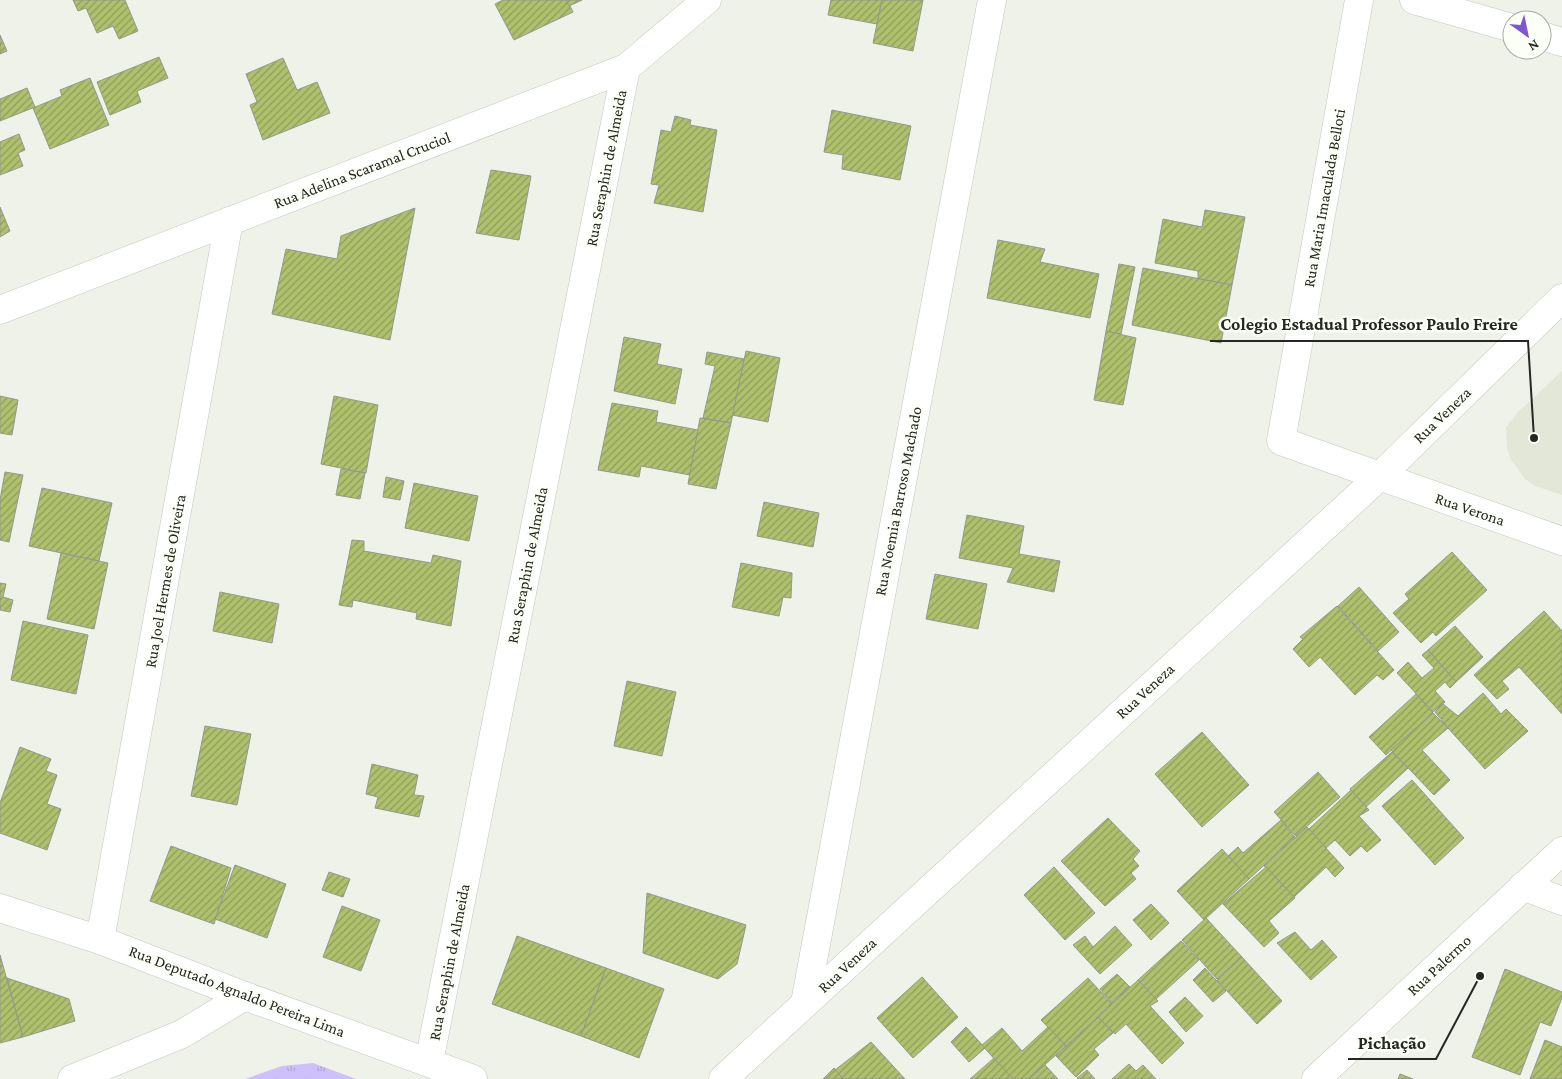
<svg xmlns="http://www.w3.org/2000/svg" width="1562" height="1079" font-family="'Crimson Pro',serif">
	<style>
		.built { fill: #e3e7d7 }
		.grass { fill: url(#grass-tufts) }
		.building { fill: url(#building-hatch); stroke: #95978f }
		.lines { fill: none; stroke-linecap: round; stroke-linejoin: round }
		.minor-casing { stroke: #c4c7be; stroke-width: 29 }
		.minor { stroke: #fff; stroke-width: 28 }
		.labels { text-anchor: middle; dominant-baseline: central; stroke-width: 5; stroke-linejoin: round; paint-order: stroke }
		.street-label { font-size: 16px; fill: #262723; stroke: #fcfff6 }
		.leader { fill: none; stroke: #262723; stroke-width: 2 }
		.callout-dot { fill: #262723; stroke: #fcfff6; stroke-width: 2 }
		.callout-label { font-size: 18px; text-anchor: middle; font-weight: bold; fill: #262723; stroke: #fcfff6; stroke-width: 5; stroke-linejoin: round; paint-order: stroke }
	</style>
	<defs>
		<pattern id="grass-tufts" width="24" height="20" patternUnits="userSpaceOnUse" patternTransform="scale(1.25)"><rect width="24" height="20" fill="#cec0fa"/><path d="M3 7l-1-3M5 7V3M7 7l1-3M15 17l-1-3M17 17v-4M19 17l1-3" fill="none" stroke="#b1a5d6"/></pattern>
		<pattern id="building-hatch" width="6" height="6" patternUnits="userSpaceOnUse" patternTransform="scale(1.25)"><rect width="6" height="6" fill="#afc16d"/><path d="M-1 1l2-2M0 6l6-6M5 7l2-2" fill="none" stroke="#8e9d59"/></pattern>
	</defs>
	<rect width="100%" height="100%" fill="#eff2e9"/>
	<polygon class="built" points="1562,371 1562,495 1535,486 1525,479 1511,460 1507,448 1506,427 1518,412"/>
	<polygon class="grass" points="313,1063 356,1079 245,1079 282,1066"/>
	<g class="building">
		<polygon points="73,0 125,0 138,31 119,39 113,26 97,33 86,8 78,11"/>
		<polygon points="503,0 567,0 573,12 514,40 495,4"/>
		<polygon points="566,0 582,0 569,6"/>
		<polygon points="831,0 882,0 877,24 828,15"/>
		<polygon points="882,0 923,0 913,51 873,43"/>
		<polygon points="0,35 7,51 0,54"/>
		<polygon points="159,57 168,78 137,91 141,102 110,115 97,82"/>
		<polygon points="283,58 297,90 317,82 330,113 263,140 250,105 257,102 246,74"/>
		<polygon points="90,78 109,125 50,149 33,108 62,96 60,90"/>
		<polygon points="27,88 35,107 0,121 0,99"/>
		<polygon points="832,110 911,126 900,180 842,169 843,155 824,152"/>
		<polygon points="675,116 691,120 690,125 717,130 703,212 654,203 659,185 651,184 661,130 671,132"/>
		<polygon points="19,134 25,150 18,153 23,166 0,175 0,142"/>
		<polygon points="491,170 531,176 519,240 476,233"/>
		<polygon points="0,207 10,231 0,237"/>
		<polygon points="415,208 390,340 272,314 286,249 337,259 341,236"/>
		<polygon points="1205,210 1245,217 1232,285 1198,279 1198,271 1155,263 1163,219 1202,227"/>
		<polygon points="998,240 1045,249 1040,262 1099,274 1090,318 987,298"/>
		<polygon points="1119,264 1135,267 1121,334 1106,331"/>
		<polygon points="1143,268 1232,285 1221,343 1132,325"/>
		<polygon points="1106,331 1136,338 1123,405 1094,400"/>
		<polygon points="624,337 661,344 657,364 682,369 675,404 614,391"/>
		<polygon points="746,351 780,358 768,422 732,415"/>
		<polygon points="707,352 744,359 731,423 703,418 715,366 705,364"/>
		<polygon points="0,396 18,400 12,435 0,433"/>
		<polygon points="334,396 378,405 366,473 321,464"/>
		<polygon points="612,403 658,411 656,422 698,430 690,475 641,466 639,477 598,470"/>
		<polygon points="700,418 731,423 716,489 688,484"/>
		<polygon points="341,469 365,473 360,499 336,495"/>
		<polygon points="5,472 23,475 9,542 0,540 0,500"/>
		<polygon points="386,477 404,481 400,500 383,497"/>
		<polygon points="414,483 478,496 469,541 405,528"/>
		<polygon points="42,488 112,503 99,561 29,546"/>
		<polygon points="764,502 819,513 813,547 757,536"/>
		<polygon points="967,515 1024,526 1019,554 1060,561 1054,592 1007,582 1013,568 959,558"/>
		<polygon points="352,540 364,541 364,551 431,563 433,555 461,561 451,626 416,619 417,613 353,600 352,607 339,605"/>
		<polygon points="1452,552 1487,590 1436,636 1433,632 1421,643 1393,613 1409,599 1405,594"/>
		<polygon points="61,553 108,563 94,629 47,619"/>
		<polygon points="741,563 792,573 791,598 783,597 779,616 732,607"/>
		<polygon points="935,574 987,584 978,629 926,619"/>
		<polygon points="0,583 6,584 3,597 13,600 10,612 0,610"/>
		<polygon points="1359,587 1399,632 1378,651 1338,606"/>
		<polygon points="220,592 279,604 272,643 213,631"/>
		<polygon points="1337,606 1394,670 1383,680 1377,675 1355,695 1320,657 1309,667 1293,649 1303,639 1300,637"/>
		<polygon points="1544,611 1562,631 1562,714 1519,667 1502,681 1509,689 1497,699 1474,675"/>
		<polygon points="23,621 88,635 76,694 11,680"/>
		<polygon points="1455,626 1483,657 1456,682 1428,650"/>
		<polygon points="1428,650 1456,682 1450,688 1445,682 1435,691 1445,702 1433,712 1397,673 1408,662 1422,678 1434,668 1422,655"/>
		<polygon points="627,681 676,692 662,756 614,746"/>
		<polygon points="1483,693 1501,714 1506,709 1528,731 1485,769 1448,728 1435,712 1443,704 1458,716"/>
		<polygon points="1416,694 1433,713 1386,755 1369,737"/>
		<polygon points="1433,713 1448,728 1422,750 1450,780 1434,795 1391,750"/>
		<polygon points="205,726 251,734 237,805 191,796"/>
		<polygon points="1202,732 1249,785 1202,827 1155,774"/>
		<polygon points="20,747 51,759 46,771 57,775 47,804 61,809 47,850 0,833 0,803"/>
		<polygon points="1392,752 1408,768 1366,807 1350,789"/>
		<polygon points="372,764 418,775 414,795 424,796 419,817 375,808 378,797 366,794"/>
		<polygon points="1318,772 1340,797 1296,836 1274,812"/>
		<polygon points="1412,780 1464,838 1435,865 1382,806"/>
		<polygon points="1351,790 1369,810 1359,816 1381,840 1367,852 1361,846 1350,856 1335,840 1326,848 1309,829"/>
		<polygon points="1108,818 1140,851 1133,859 1139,866 1131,873 1136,879 1105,906 1061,861"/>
		<polygon points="1281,820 1295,837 1249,879 1228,856 1238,847 1243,853"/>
		<polygon points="1307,827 1344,868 1335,877 1326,867 1294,897 1264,866"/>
		<polygon points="171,846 231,868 214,924 150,901"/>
		<polygon points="1222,849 1249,879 1204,920 1177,891"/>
		<polygon points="235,865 286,884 267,938 215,919"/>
		<polygon points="1054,867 1095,913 1065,940 1024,895"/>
		<polygon points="1266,867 1295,898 1269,921 1279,933 1264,947 1223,904"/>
		<polygon points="329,872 350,879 343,897 322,890"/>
		<polygon points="647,893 746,925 737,964 718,979 643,953"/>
		<polygon points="1151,904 1169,923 1151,940 1133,920"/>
		<polygon points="342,906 380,920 361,971 323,957"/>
		<polygon points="1206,918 1242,957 1217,979 1182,940"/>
		<polygon points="1115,926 1132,945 1100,974 1073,945 1085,936 1093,947"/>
		<polygon points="1295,932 1311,950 1322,940 1337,957 1311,980 1277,943"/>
		<polygon points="517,936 606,968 581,1036 492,1004"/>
		<polygon points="1181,941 1199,960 1156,999 1138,980"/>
		<polygon points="0,955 23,1037 0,1043"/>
		<polygon points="1242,957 1282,1001 1257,1024 1217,980"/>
		<polygon points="606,968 664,989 639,1058 581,1036"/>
		<polygon points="1205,968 1226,991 1213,1002 1193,980"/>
		<polygon points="1505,969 1562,992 1562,998 1551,1026 1540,1022 1520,1075 1472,1057"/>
		<polygon points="1117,974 1130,987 1112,1003 1100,989"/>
		<polygon points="922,977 958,1017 913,1058 877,1018"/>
		<polygon points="7,978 69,999 75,1021 23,1037"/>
		<polygon points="1088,978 1112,1004 1066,1046 1041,1020"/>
		<polygon points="1138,980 1158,1001 1150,1006 1184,1043 1162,1064 1126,1024 1115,1034 1098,1017"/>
		<polygon points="1185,997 1203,1016 1186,1032 1169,1012"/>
		<polygon points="1098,1017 1113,1033 1094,1049 1099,1055 1076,1077 1056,1056"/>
		<polygon points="966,1027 985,1048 969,1062 951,1042"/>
		<polygon points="1048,1027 1066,1046 1029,1079 1012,1079 982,1045 1002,1028 1022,1051"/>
		<polygon points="1545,1040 1562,1047 1562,1079 1530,1079"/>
		<polygon points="871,1042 905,1079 843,1079 835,1070"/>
		<polygon points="994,1058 1013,1079 970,1079"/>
		<polygon points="1129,1064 1136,1071 1143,1065 1156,1079 1112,1079"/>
		<polygon points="1045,1065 1058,1079 1029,1079"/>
		<polygon points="834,1068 843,1079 823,1079"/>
		<polygon points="1087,1070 1095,1079 1078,1079 1077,1078"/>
		<polygon points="1400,1074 1413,1079 1398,1079"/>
	</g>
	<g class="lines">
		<g class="minor-casing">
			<g id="minor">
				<polyline points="1359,0 1281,441 1562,541"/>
				<polyline points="1414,0 1512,28"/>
				<polyline points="1542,36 1562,42"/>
				<polyline points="0,310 626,68 707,0"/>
				<polyline points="1523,886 1562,901"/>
				<polyline points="0,908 100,940 245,996 473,1079"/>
				<polyline points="100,940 229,221"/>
				<polyline points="805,1003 992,0"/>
				<polyline points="429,1062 626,68"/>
				<polyline points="72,1079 182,1034 245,996"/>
				<polyline points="723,1079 1379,477 1562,298"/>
				<polyline points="1316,1079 1562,851"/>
			</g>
		</g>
		<use href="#minor" class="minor"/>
	</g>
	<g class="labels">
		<g class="street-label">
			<text transform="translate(606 168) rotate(-79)">Rua Seraphin de Almeida</text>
			<text transform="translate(362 170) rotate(-21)">Rua Adelina Scaramal Cruciol</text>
			<text transform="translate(1324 198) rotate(-80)">Rua Maria Imaculada Belloti</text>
			<text transform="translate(1442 415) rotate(-44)">Rua Veneza</text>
			<text transform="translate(898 501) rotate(-79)">Rua Noemia Barroso Machado</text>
			<text transform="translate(1470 509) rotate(19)">Rua Verona</text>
			<text transform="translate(527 565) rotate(-79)">Rua Seraphin de Almeida</text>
			<text transform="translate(165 581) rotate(-80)">Rua Joel Hermes de Oliveira</text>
			<text transform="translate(1145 691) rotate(-43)">Rua Veneza</text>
			<text transform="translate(449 962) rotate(-79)">Rua Seraphin de Almeida</text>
			<text transform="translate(847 965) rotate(-43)">Rua Veneza</text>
			<text transform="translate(1439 965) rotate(-43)">Rua Palermo</text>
			<text transform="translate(237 991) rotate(21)">Rua Deputado Agnaldo Pereira Lima</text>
		</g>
	</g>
	<path class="leader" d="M1534 438L1528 341H1210M1480 976L1436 1059H1348"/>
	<g class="callout-dot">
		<circle cx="1534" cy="438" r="5"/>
		<circle cx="1480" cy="976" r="5"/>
	</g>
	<g class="callout-label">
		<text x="1369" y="330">Colegio Estadual Professor Paulo Freire</text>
		<text x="1392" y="1049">Pichação</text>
	</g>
	<g transform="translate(1527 35) rotate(147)"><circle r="24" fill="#fcfff6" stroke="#a6a9a2"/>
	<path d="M0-4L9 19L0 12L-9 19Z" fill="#8157d1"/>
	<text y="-8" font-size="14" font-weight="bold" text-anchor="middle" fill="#262723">N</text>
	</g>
</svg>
